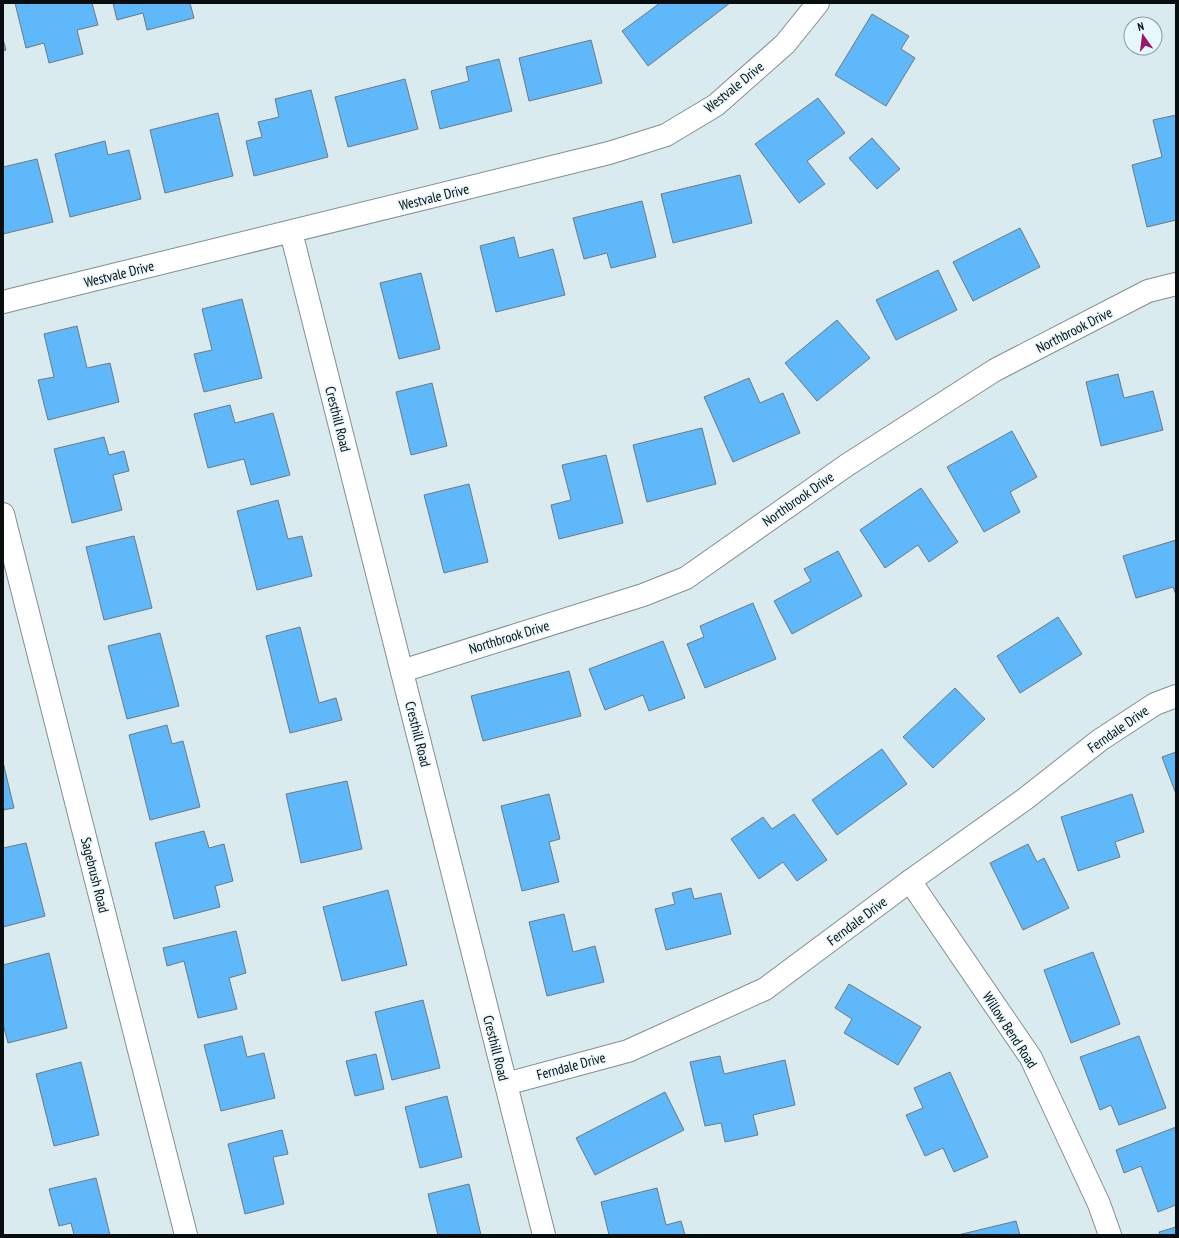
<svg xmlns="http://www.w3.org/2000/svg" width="1179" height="1238" font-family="'PT Sans Narrow',sans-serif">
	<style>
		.building { fill: #5eb8fa; stroke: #6f7982 }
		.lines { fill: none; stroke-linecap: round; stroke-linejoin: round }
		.street-casing { stroke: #808f93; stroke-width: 24 }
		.street { stroke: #fff; stroke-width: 22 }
		.labels { text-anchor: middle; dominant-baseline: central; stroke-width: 3; stroke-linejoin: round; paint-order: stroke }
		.street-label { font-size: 14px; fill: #080d0f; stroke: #e7f8fd }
	</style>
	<rect width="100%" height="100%" fill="#daebef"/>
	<g class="building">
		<polygon points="15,3 92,3 98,25 77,30 83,54 49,63 44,43 26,48"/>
		<polygon points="113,3 190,3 194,18 147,30 143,13 117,20"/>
		<polygon points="660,3 730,3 648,66 622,31"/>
		<polygon points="872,14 909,36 901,49 915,58 886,106 835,75"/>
		<polygon points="3,39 6,50 3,51"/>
		<polygon points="591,40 602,83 529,101 519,58"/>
		<polygon points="499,59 512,111 440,129 431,91 469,81 466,67"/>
		<polygon points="405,79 418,129 348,147 335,97"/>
		<polygon points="311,90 328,157 254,176 246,141 262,137 258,122 279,117 275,99"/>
		<polygon points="818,98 845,133 807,161 825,184 799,203 755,144"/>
		<polygon points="218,113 233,176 165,193 150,130"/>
		<polygon points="1176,115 1176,220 1147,227 1132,165 1162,157 1153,120"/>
		<polygon points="872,138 900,169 877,189 849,158"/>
		<polygon points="105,141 108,155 129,150 141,199 70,217 55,154"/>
		<polygon points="37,159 53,222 3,234 3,167"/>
		<polygon points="740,175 752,223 673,243 661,194"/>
		<polygon points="642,201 656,257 611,268 607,253 584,259 573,218"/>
		<polygon points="1020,228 1040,267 973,301 953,262"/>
		<polygon points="514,237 519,258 553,249 565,295 496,312 480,246"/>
		<polygon points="938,270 957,310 896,340 876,300"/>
		<polygon points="421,273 440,349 399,359 380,283"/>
		<polygon points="242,299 262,378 204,392 194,354 212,350 202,309"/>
		<polygon points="837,320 870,358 817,401 785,363"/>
		<polygon points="77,326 87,368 110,363 119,402 48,420 38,380 54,377 44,334"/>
		<polygon points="1118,374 1124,398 1153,391 1163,430 1101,446 1086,382"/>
		<polygon points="749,378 760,403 783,393 800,433 733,462 704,397"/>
		<polygon points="432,383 447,446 411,455 396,392"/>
		<polygon points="230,405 235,423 273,413 290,475 251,485 244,459 208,468 194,414"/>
		<polygon points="702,428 716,484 647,502 633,445"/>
		<polygon points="1012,431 1037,477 1010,492 1020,512 984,532 947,467"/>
		<polygon points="104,437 109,455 124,451 129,471 113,475 122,510 72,523 54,449"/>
		<polygon points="606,455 623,523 559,539 551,505 571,500 562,465"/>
		<polygon points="469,484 488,562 444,573 424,495"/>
		<polygon points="921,488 958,542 929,562 918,545 885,568 860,530"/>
		<polygon points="278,500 288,539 302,536 312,576 257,590 237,511"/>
		<polygon points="134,536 152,608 104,620 86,547"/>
		<polygon points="1176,540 1176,595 1173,587 1136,598 1123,556"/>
		<polygon points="838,551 862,596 792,634 774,601 811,581 804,569"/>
		<polygon points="753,603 776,659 705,688 687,644 704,637 700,626"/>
		<polygon points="1058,617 1082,654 1020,693 997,656"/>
		<polygon points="300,627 319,703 336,698 342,720 290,733 266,636"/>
		<polygon points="160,633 179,706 127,719 108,646"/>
		<polygon points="663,641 685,698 649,711 643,695 605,710 589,669"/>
		<polygon points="569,671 581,716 483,741 471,696"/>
		<polygon points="955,688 985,719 933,768 903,737"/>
		<polygon points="167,725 172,744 183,741 200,807 150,820 129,735"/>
		<polygon points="882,749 907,784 837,835 812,800"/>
		<polygon points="1176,752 1176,794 1162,757"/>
		<polygon points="3,762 14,808 3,810"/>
		<polygon points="347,781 362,849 301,863 286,794"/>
		<polygon points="549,794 560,839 549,842 559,882 522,891 501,806"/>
		<polygon points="1132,794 1144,832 1115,842 1120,857 1078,871 1061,817"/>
		<polygon points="794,814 827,860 797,881 783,862 759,879 731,839 763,817 772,829"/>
		<polygon points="204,831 209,848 224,844 233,881 215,886 220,907 174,919 155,843"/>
		<polygon points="26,843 45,916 3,927 3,848"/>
		<polygon points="1028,844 1037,862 1044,858 1069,908 1023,930 990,863"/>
		<polygon points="691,888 694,899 721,893 731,934 666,950 655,909 675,904 672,893"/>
		<polygon points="388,890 407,965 342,981 323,907"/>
		<polygon points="564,914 573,952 595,946 604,982 547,996 529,922"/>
		<polygon points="236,931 246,973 229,978 237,1009 198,1018 184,961 167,966 163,948"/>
		<polygon points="1093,952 1120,1024 1071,1043 1044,970"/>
		<polygon points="49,953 67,1028 8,1043 3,1024 3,965"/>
		<polygon points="849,984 921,1027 898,1065 844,1033 852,1019 835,1008"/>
		<polygon points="423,1000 440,1068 392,1080 375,1012"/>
		<polygon points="242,1036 247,1057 264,1053 275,1098 221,1111 204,1045"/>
		<polygon points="1139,1036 1166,1108 1119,1125 1111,1105 1100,1110 1080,1057"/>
		<polygon points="376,1054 384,1089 355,1096 346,1061"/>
		<polygon points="720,1056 724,1074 785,1060 795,1105 753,1115 758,1135 725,1142 721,1123 705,1126 690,1062"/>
		<polygon points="81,1062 99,1135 54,1146 36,1074"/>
		<polygon points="950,1072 988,1157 954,1172 943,1148 925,1156 906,1115 923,1108 914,1088"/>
		<polygon points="665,1092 684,1130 595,1175 576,1138"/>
		<polygon points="447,1096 462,1157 420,1168 405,1107"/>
		<polygon points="1176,1127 1176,1205 1158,1212 1141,1166 1124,1173 1116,1150"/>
		<polygon points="282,1130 288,1154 273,1157 284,1204 245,1214 228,1144"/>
		<polygon points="96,1178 110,1235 74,1235 71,1223 59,1226 49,1189"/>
		<polygon points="469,1184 481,1235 438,1235 428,1194"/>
		<polygon points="657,1188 666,1225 681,1221 685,1235 609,1235 601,1202"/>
		<polygon points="1016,1221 1020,1235 958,1235"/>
		<polygon points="1176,1227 1176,1235 1160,1235 1159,1232"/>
	</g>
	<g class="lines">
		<g class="street-casing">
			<g id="street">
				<polyline points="291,232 544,1235"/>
				<polyline points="3,302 609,153 666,135 716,105 785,44 818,3"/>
				<polyline points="3,514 186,1235"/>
				<polyline points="402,671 643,595 686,578 847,465 995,370 1148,291 1176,284"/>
				<polyline points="910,881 1031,1058 1099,1204 1110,1235"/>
				<polyline points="506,1084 628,1051 765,989 910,881 1025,799 1100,740 1155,704 1176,696"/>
			</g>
		</g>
		<use href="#street" class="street"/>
	</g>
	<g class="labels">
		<g class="street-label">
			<text transform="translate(734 87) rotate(-39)">Westvale Drive</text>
			<text transform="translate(434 197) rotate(-14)">Westvale Drive</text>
			<text transform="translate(119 274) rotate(-14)">Westvale Drive</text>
			<text transform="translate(1074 330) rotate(-27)">Northbrook Drive</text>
			<text transform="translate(338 419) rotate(76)">Cresthill Road</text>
			<text transform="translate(798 499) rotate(-35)">Northbrook Drive</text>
			<text transform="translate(509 637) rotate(-17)">Northbrook Drive</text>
			<text transform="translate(1118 729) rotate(-35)">Ferndale Drive</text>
			<text transform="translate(418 734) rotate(76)">Cresthill Road</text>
			<text transform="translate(95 875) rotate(76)">Sagebrush Road</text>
			<text transform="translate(857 921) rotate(-37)">Ferndale Drive</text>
			<text transform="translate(1010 1030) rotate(57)">Willow Bend Road</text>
			<text transform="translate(496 1048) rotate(76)">Cresthill Road</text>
			<text transform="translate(571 1066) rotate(-15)">Ferndale Drive</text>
		</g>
	</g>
	<rect width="1179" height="1238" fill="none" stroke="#080d0f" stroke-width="8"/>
	<g transform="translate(1143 36) rotate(346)"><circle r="19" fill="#e7f8fd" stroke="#8e9a9e"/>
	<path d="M0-3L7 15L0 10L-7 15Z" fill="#99166a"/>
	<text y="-6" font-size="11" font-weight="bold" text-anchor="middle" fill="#080d0f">N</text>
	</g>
</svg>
